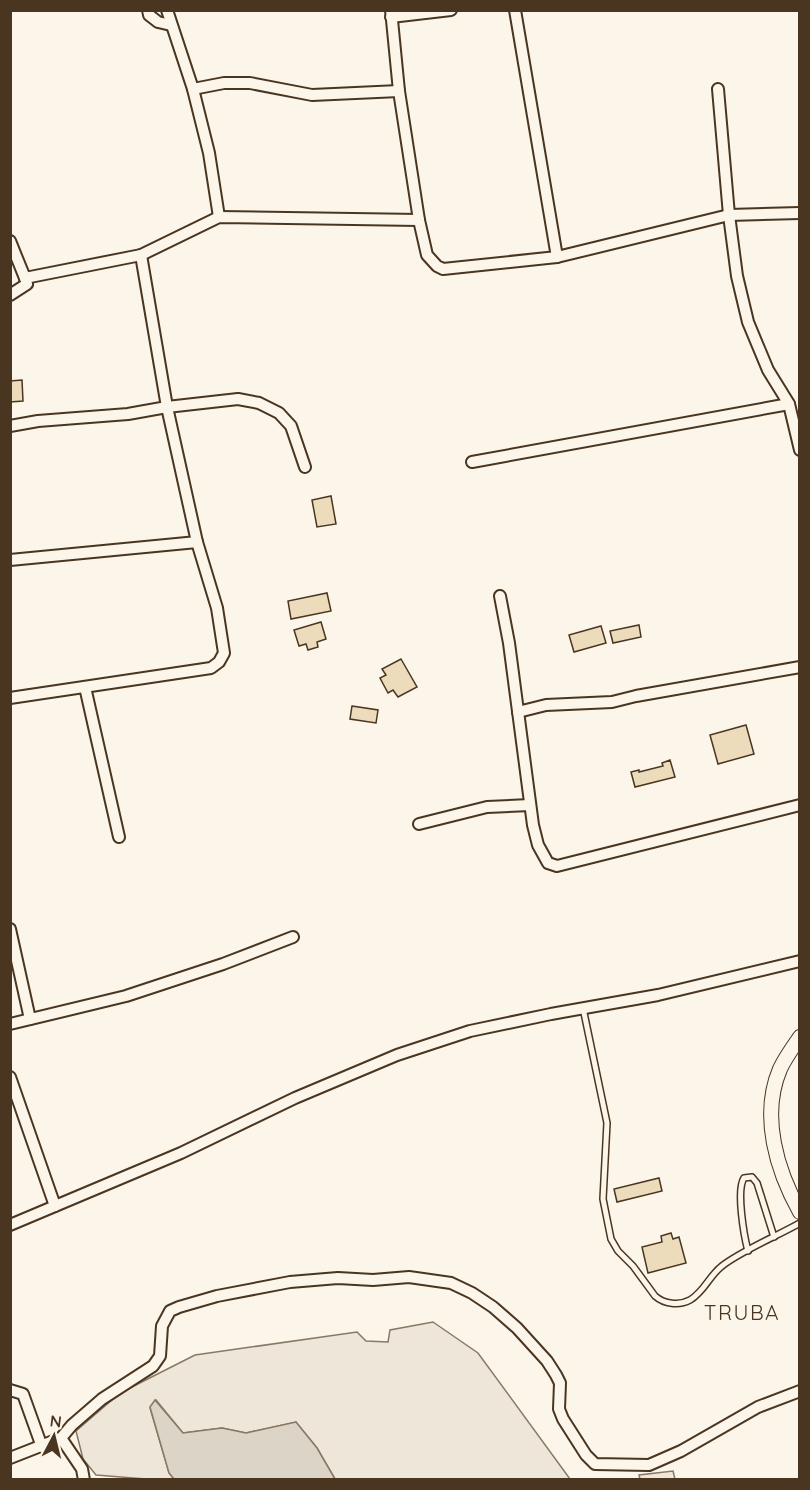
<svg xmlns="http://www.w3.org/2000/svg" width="810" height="1490" font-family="Quicksand,sans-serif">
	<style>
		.green { fill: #ede6d9; stroke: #887966; stroke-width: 1.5 }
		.water { fill: #dcd4c6; stroke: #887966; stroke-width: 1.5 }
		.building { fill: #ecdcbc; stroke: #4a3520; stroke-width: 1.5 }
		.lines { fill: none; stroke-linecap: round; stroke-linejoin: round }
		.service-casing { stroke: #4a3520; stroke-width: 8 }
		.minor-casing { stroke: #4a3520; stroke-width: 14 }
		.tertiary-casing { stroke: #4a3520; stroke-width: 16 }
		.service { stroke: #fbf6e9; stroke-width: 5 }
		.minor { stroke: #fbf6e9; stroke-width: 10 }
		.tertiary { stroke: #fbf6e9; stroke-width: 14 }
		.labels { text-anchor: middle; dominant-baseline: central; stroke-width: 4.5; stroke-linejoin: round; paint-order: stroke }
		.quarter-label { font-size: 21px; letter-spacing: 1.5px; fill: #4a3520; stroke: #fbf6e9 }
	</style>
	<rect width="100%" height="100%" fill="#fbf6e9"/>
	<g class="green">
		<polygon points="433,1322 478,1353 570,1479 335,1479 317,1448 296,1422 246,1433 222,1428 183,1433 156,1400 150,1408 169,1473 174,1479 146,1479 96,1475 83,1459 76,1431 120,1393 195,1355 357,1332 366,1341 388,1342 390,1330"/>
		<polygon points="673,1471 675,1479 640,1479 639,1475"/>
	</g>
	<polygon class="water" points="155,1400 183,1433 222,1428 246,1433 296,1422 317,1448 335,1479 174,1479 169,1473 150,1407"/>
	<g class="building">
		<polygon points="22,380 23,401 10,402 10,381"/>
		<polygon points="331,496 336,524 317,527 312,500"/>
		<polygon points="327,593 331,611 291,619 288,601"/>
		<polygon points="321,622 326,639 317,642 318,647 308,650 306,644 299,646 294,630"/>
		<polygon points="639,625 641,637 613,643 610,631"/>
		<polygon points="601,626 606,643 574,652 569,635"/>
		<polygon points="401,659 417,687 398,697 393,690 388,693 380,678 386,675 382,669"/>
		<polygon points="352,706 378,710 376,723 350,719"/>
		<polygon points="746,725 754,754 718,764 710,735"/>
		<polygon points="670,760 675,777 635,787 631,772 639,770 639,772 663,766 662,763"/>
		<polygon points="659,1178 662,1191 617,1202 614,1189"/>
		<polygon points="671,1233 673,1239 679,1237 686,1263 648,1273 642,1247 662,1242 661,1236"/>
	</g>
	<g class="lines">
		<g class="service-casing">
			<g id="service">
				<path d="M583,1008l24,115 -4,76 8,40 7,12 15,15 22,30c9,8 24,10 35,4 14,-8 19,-24 32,-34 19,-15 55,-30 78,-43"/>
				<path d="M748,1251c-4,-15 -12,-61 -4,-73l8,-1 5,6 17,54"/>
			</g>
		</g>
		<g class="minor-casing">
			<g id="minor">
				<polyline points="148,10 149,15 158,22 171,25"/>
				<polyline points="167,10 193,89 209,153 219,217"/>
				<polyline points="391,10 399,91 419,220 427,255 437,266 443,269 557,257 729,215 800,213"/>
				<polyline points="515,10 557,257"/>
				<polyline points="391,17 451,10"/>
				<polyline points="193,89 224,83 250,83 312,95 399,91"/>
				<polyline points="718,89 729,215 737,276 748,322 768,370 789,404 800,450"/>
				<polyline points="10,241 25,278"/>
				<polyline points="10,295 27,284 25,278 141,255 219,217 419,220"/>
				<polyline points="10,426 38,421 128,414 167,407 238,399 259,403 279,413 291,426 305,467"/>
				<polyline points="472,462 789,404"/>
				<polyline points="10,560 197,542"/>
				<polyline points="500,596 509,643 533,825 538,845 548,863 557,866 800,805"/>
				<polyline points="85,687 119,837"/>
				<polyline points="10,698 211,668 219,662 224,653 217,608 197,542 167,407 141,255"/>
				<polyline points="518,712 546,705 612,702 636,696 800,667"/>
				<polyline points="419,824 487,807 530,805"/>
				<polyline points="10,929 30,1019"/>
				<polyline points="10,1024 126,996 223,964 293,937"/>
				<polyline points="10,1077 55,1206"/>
				<polyline points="10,1225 181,1153 295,1098 397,1055 470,1031 551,1014 658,995 800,961"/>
				<polyline points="10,1390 23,1394 42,1447"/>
				<polyline points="61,1438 82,1469 84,1480"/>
				<polyline points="10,1458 61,1438 72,1425 102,1399 153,1366 160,1356 162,1326 170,1311 179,1307 217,1296 290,1282 338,1278 373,1280 409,1277 451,1283 472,1293 493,1307 517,1328 547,1361 556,1375 560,1383 559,1409 563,1419 586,1455 595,1464 649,1465 681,1451 758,1407 800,1391"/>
			</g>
		</g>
		<g class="tertiary-casing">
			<path id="tertiary" d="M800,1037c-7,10 -15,21 -20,32 -20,47 -3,102 20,143"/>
		</g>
		<use href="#service" class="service"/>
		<use href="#minor" class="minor"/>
		<use href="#tertiary" class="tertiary"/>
	</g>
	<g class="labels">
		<g class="quarter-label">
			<text x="742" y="1312">TRUBA</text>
		</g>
	</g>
	<rect width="810" height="1490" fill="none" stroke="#4a3520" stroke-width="24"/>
	<g transform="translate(54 1436) rotate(7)" stroke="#fbf6e9" stroke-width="4.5" paint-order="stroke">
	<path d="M0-4.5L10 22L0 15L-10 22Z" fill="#4a3520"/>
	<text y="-9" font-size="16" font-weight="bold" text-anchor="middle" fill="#4a3520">N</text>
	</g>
</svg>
